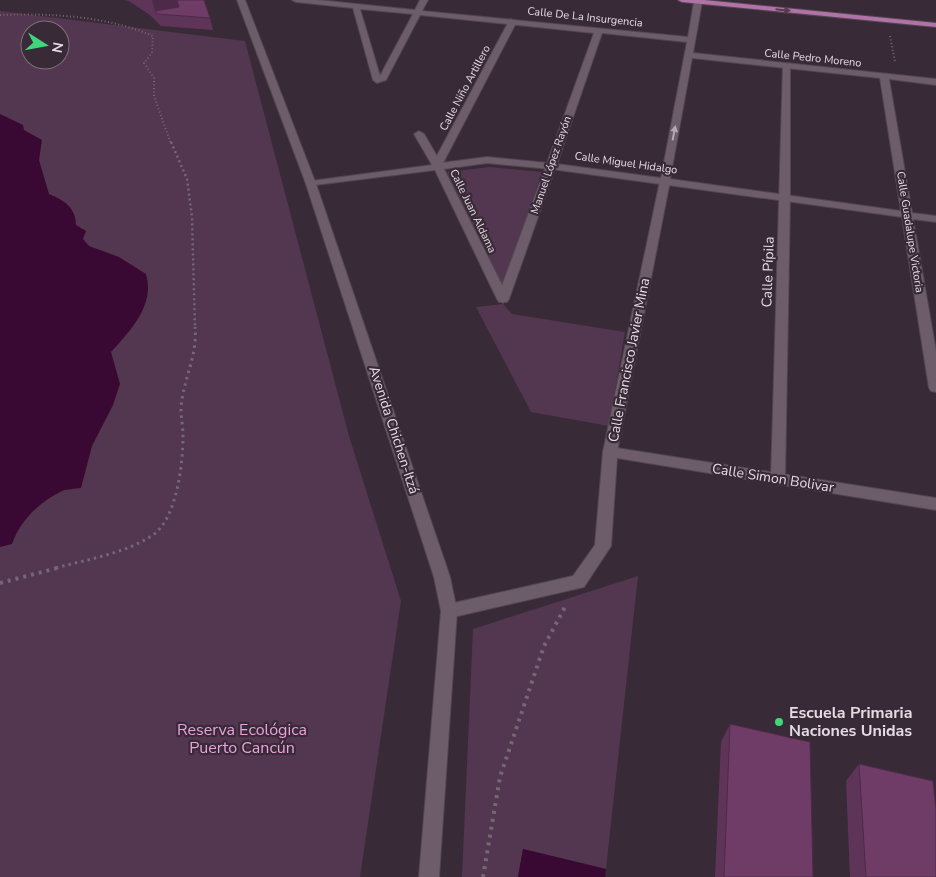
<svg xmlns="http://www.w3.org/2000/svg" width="936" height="877" font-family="'Nunito Sans',sans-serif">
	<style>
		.green { fill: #53364f; fill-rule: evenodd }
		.water { fill: #390934 }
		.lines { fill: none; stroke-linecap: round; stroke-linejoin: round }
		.pedestrian-casing { stroke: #534651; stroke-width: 2 }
		.minor-casing { stroke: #534651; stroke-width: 2 }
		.tertiary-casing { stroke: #534651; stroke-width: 2 }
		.primary-casing { stroke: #534651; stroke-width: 2 }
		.path-far3 { stroke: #756873; stroke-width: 2; stroke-dasharray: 1 2.5; stroke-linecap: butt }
		.path-far2 { stroke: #756873; stroke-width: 2.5; stroke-dasharray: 2 3; stroke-linecap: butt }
		.path-far1 { stroke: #756873; stroke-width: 3; stroke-dasharray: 2.5 4; stroke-linecap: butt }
		.path { stroke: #756873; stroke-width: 4; stroke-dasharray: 3 5; stroke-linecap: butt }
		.pedestrian { fill: #6d5c6a; fill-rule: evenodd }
		.minor { fill: #6d5c6a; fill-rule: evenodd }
		.tertiary { fill: #6d5c6a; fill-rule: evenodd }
		.primary { fill: #b172a8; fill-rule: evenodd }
		.wall { fill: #5f3459 }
		.shaded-wall { fill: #4e2a49 }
		.building { fill: #6f3c68; stroke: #4e2a49 }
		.oneway { fill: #573c53 }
		.oneway2 { fill: #b5a8b3 }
		.poi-dot { fill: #40d77c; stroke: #392a37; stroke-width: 2 }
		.labels { text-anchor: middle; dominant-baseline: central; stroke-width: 4.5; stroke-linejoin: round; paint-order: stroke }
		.far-street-label { font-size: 11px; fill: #e5dbe3; stroke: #392a37 }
		.street-label { font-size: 14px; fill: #e5dbe3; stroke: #392a37 }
		.near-poi-label { font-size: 16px; font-weight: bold; fill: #e5dbe3; stroke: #392a37; text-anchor: start }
		.near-park-label { font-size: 16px; fill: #eda0e0; stroke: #392a37 }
	</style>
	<rect width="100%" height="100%" fill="#392a37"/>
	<g class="green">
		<path d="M0,11l245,30 104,395 52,165 -41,276h-360zM30,30h30v30h-30z"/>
		<polygon points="490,167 542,172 503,290 447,172"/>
		<polygon points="503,304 512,314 625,332 609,426 531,412 476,307"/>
		<polygon points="638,576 606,869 523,849 518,877 462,877 473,629"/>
	</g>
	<g class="water">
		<path d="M0,114l23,11 1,5 18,10 -3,20 10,34c15,6 27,14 27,31l10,6 -3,8 6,7 30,11 27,17c9,31 -15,56 -35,78l9,32 -7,21 -21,41 -11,42c-6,1 -14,1 -19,3 -23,11 -42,30 -50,53l-12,3z"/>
		<polygon points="523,849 606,869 605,877 518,877"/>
	</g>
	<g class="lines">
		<g class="pedestrian-casing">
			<g id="pedestrian">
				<polygon points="510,19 517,21 442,165 437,168 434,167 432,165"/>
				<polygon points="783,64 790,66 790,198 785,479 783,483 778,484 773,483 771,479"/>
				<polygon points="551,163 556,166 509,299 507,302 499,302 497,299 546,166"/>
				<polygon points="665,178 670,181 617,452 615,456 610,457 605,456 603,452 660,181"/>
			</g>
		</g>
		<g class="minor-casing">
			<g id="minor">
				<path d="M292,0h26l97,10 5,-10h8l-6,11 266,26 6,-35 5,-2 3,2 -9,51 243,26v6l-47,-6 23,134 24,3v6l-23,-3 23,132v41l-5,-1 -2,-3 -27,-171 -351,-48 -64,-6 -43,6 65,130 -6,4 -6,-4 -62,-129 -128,16 -1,-2 5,-3 121,-16 -18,-31 5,-3 5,3 17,29 46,-6 60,6 47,-130 -174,-18 -34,65 -9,3 -4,-3 -20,-72 -57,-6zM360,9l53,5 -33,62zM602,33l85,9 -26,136 -104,-14zM692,58l188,20 21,133 -231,-32z"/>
				<polygon points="610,447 936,498 936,510 617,458 611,546 584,587 449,618 443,616 441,611 443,606 449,604 573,576 595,545 603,452 605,448"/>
			</g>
		</g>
		<g class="tertiary-casing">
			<polygon id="tertiary" points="237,0 245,0 316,184 450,577 457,611 439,877 419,877 441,611 434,577 306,184"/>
		</g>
		<g class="primary-casing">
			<polygon id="primary" points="678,0 704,0 936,23 936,27 682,2"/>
		</g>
		<g class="path-far3">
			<path d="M0,15c50,-2 107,1 153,21l-1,17 -8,10 10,15v18l17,48"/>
			<polyline points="890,36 895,62"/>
		</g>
		<polyline class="path-far2" points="171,142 187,179 192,217 195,329"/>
		<path class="path-far1" d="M56,568c32,-9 68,-14 97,-33 24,-17 30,-72 30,-99 0,-9 -2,-18 -2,-27 1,-27 17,-53 14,-82"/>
		<g class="path">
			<polyline points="0,583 61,567"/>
			<polyline points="483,877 500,777 544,646 565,607"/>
		</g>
		<use href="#pedestrian" class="pedestrian"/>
		<use href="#minor" class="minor"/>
		<use href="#tertiary" class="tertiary"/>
		<use href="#primary" class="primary"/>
	</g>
	<g class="wall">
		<polygon points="124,0 204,0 210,18 213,30 161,26 150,15 129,1"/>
		<polygon points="730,724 813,877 715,877 721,742"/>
		<polygon points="859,764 936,877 850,877 846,781"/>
	</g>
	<polygon class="shaded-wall" points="152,0 177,0 181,15 155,11"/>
	<g class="building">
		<polygon points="177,0 204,0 210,18 157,14 155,11 179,7"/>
		<polygon points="730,724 810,742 813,877 724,877"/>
		<polygon points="859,764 933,781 936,810 936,877 866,877"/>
	</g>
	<defs><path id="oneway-solid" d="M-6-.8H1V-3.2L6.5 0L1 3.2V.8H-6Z" transform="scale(1.25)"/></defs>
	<use class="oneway" href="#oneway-solid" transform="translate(783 10) rotate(6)"/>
	<use class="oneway2" href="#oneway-solid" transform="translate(674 133) rotate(-79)"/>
	<circle class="poi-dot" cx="779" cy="722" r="5"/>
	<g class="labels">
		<g class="far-street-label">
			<text transform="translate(585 17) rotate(6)">Calle De La Insurgencia</text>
			<text transform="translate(813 58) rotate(6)">Calle Pedro Moreno</text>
			<text transform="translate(465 88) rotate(-62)">Calle Niño Artillero</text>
			<text transform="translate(626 163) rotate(8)">Calle Miguel Hidalgo</text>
			<text transform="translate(551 165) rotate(-71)">Manuel López Rayón</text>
			<text transform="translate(473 211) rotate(64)">Calle Juan Aldama</text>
			<text transform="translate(910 232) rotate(81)">Calle Guadalupe Victoria</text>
		</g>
		<g class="street-label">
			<text transform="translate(768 272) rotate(-88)">Calle Pípila</text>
			<text transform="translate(629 360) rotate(-79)">Calle Francisco Javier Mina</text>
			<text transform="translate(394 430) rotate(72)">Avenida Chichen-Itzá</text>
			<text transform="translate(773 478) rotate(9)">Calle Simon Bolivar</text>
		</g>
		<g class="near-poi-label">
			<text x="789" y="713">Escuela Primaria<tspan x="789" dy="18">Naciones Unidas</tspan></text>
		</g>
		<g class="near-park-label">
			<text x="242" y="730">Reserva Ecológica<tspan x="242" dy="18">Puerto Cancún</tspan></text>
		</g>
	</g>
	<g transform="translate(45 45) rotate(101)"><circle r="24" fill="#392a37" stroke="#7e717c"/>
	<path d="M0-4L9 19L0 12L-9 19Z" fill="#40d77c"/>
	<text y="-8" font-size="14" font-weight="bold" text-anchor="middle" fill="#e5dbe3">N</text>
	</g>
</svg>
